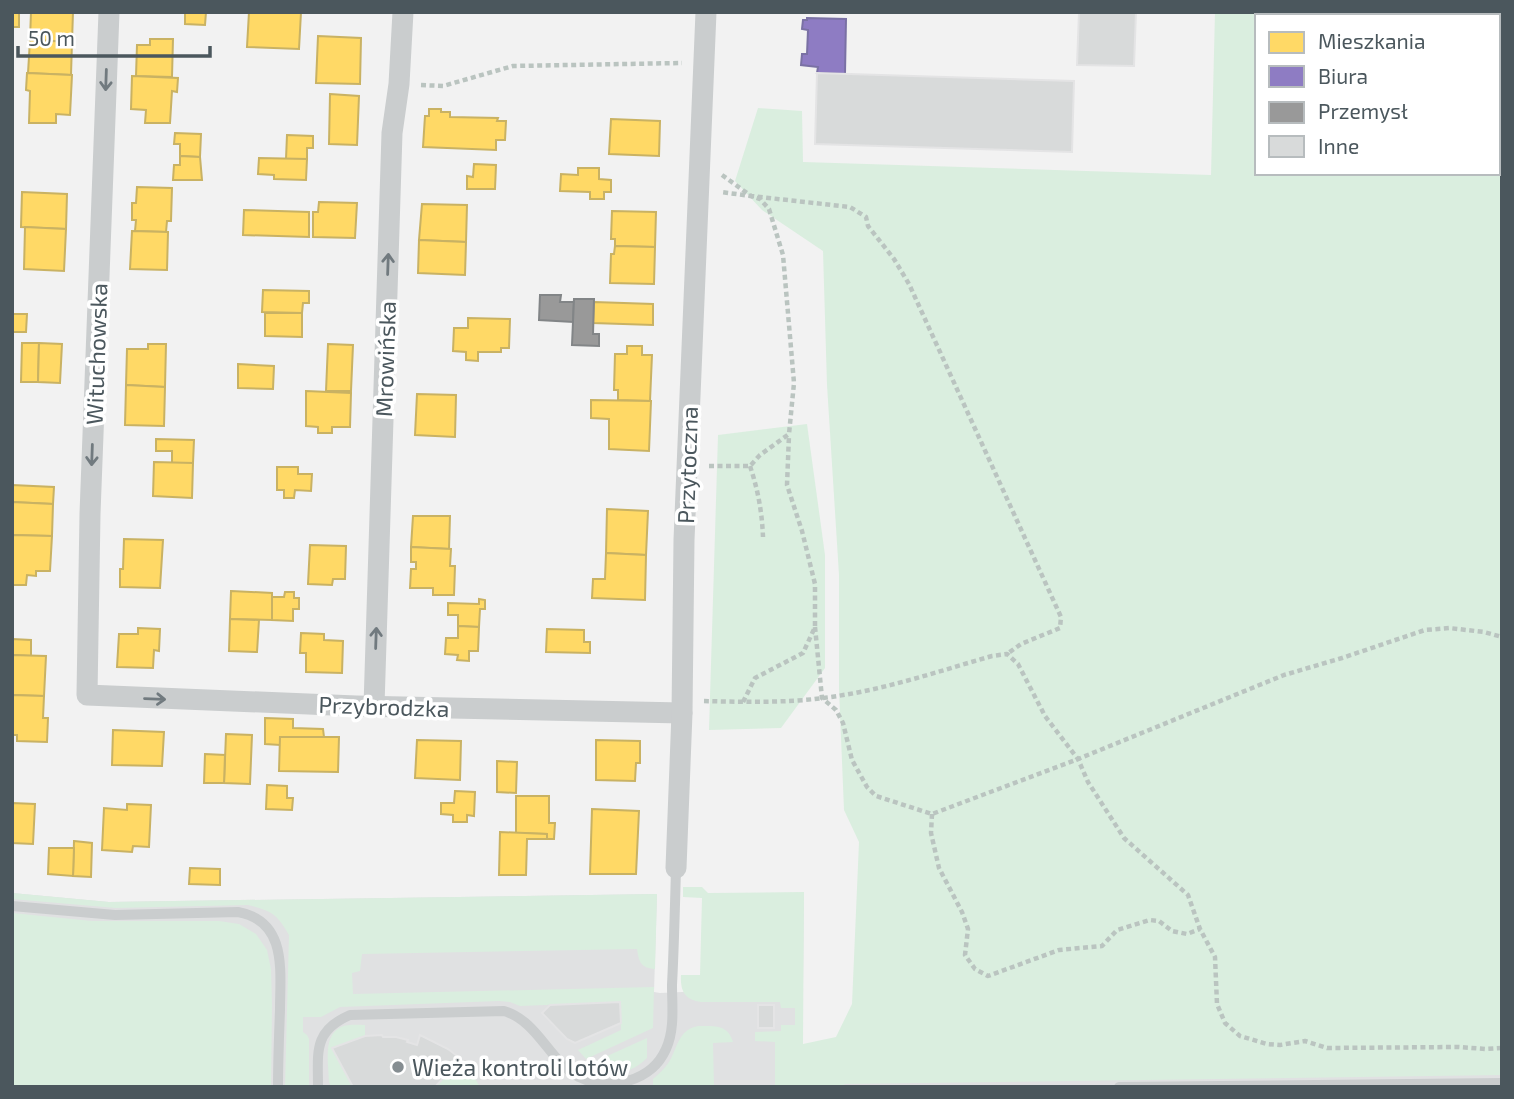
<svg xmlns="http://www.w3.org/2000/svg" width="1514" height="1099" font-family="'Exo 2',sans-serif">
	<style>
		.education { fill: #e0e1e2 }
		.green { fill: #daeedf; fill-rule: evenodd }
		.homes { fill: #ffd966; stroke: #c9b263; stroke-width: 2 }
		.offices { fill: #8e7cc3; stroke: #7a71a4; stroke-width: 2 }
		.industry { fill: #999; stroke: #828587; stroke-width: 2 }
		.building { fill: #d8dada; stroke: #e4e4e5; stroke-width: 2 }
		.lines { fill: none; stroke-linecap: round; stroke-linejoin: round }
		.path { stroke: #bac4c0; stroke-width: 4.5; stroke-dasharray: 5 3.5; stroke-linecap: butt }
		.service { stroke: #cacdce; stroke-width: 10 }
		.minor { stroke: #cacdce; stroke-width: 21 }
		.oneway { stroke: #717a7f }
		.poi-dot { fill: #858d91; stroke: #fff; stroke-width: 2.5 }
		.labels { text-anchor: middle; dominant-baseline: central; stroke-width: 7; stroke-linejoin: round; paint-order: stroke }
		.street-label { font-size: 23px; fill: #4b575d; stroke: #fff }
		.poi-label { font-size: 23px; fill: #4b575d; stroke: #fff; text-anchor: start }
	</style>
	<rect width="100%" height="100%" fill="#f2f2f2"/>
	<polygon class="education" points="804,892 802,1075 1502,1068 1502,1087 12,1087 12,893 109,902 657,894 654,992 660,993 704,991"/>
	<g class="green">
		<path d="M1215,12h287v1063l-657,9 -4,3h-66v-45l-20,-1v-9l26,-1v-6h14v-17h-14l-1,-6h-79c-16,-2 -21,-11 -20,-27h19l2,-77 -19,-1v-10h19l6,6 96,-1 -1,152 33,-7 16,-33 7,-162 -15,-32 -5,-121v-114l-12,-190 -4,-134 -61,-41 -27,-29 23,-73 44,3 1,51 408,13zM1257,16h241v157h-241z"/>
		<polygon points="807,424 825,555 825,668 781,728 709,730 718,435"/>
		<path d="M12,893l97,9 548,-8 -2,75c-15,-1 -16,-8 -18,-20l-275,5 -2,17 -8,2 1,21 301,-7 -1,41 -67,31 -8,-9 43,-20 -1,-28 -100,4 -10,-4 -11,-1 -159,6 -19,10h-18v15l4,3 2,4v48h-24l4,-152c-12,-21 -17,-24 -41,-30l-132,3 -104,-9z"/>
		<polygon points="12,913 92,921 219,921 239,924 256,934 267,950 271,969 272,1005 271,1087 12,1087"/>
		<path d="M365,1025v11l-16,5 -16,7 19,37 -21,2 -2,-5c0,-17 -7,-46 12,-55 7,-3 16,-2 24,-2z"/>
		<path d="M698,1026c16,0 30,-2 35,16l-20,1 1,44h-61v-8c6,-5 12,-11 16,-17 9,-15 9,-32 29,-36z"/>
		<path d="M647,1038v20c-17,17 -42,22 -64,9z"/>
		<polygon points="461,1059 470,1070 480,1087 435,1087"/>
	</g>
	<g class="homes">
		<rect x="12" y="12" width="7" height="15"/>
		<polygon points="31,12 73,12 72,42 30,40"/>
		<polygon points="185,12 206,12 205,25 185,24"/>
		<polygon points="249,12 301,12 299,49 247,47"/>
		<polygon points="318,36 361,38 360,84 316,83"/>
		<polygon points="150,39 173,39 172,77 136,76 137,45 150,45"/>
		<polygon points="30,40 72,42 71,75 28,73"/>
		<polygon points="27,73 72,75 70,115 56,114 56,123 29,123 30,91 26,90"/>
		<polygon points="132,76 178,78 177,92 172,91 170,123 145,123 146,110 131,109"/>
		<polygon points="330,94 359,96 357,145 329,144"/>
		<polygon points="429,109 441,109 441,112 450,112 450,117 498,118 497,121 506,121 505,140 496,140 496,150 423,147 425,116 429,116"/>
		<polygon points="611,119 660,121 659,156 609,154"/>
		<polygon points="175,133 201,134 200,157 180,156 180,144 174,144"/>
		<polygon points="287,135 313,136 313,148 307,148 307,159 286,159"/>
		<polygon points="180,156 200,157 202,180 173,180 174,165 180,165"/>
		<polygon points="259,158 307,159 306,180 274,179 274,175 258,174"/>
		<polygon points="474,164 496,165 495,189 467,189 467,176 473,177"/>
		<polygon points="578,168 599,168 599,179 611,180 611,192 604,192 604,199 590,199 590,192 560,191 561,174 578,175"/>
		<polygon points="137,187 172,188 171,221 167,221 166,232 135,231 136,220 132,220 132,203 136,203"/>
		<polygon points="22,192 67,194 66,229 21,227"/>
		<polygon points="319,202 357,203 355,238 313,237 313,212 318,212"/>
		<polygon points="422,204 467,205 466,242 419,240"/>
		<polygon points="244,210 309,212 309,237 243,235"/>
		<polygon points="612,211 656,212 655,247 615,246 615,239 611,239"/>
		<polygon points="25,227 66,229 64,271 24,269"/>
		<polygon points="132,231 168,232 167,270 130,269"/>
		<polygon points="419,240 466,242 465,275 418,273"/>
		<polygon points="615,246 655,247 654,284 610,283 611,254 614,254"/>
		<polygon points="263,290 309,291 309,303 303,303 302,313 262,312"/>
		<polygon points="594,302 653,304 653,325 593,323"/>
		<polygon points="265,313 302,313 302,337 265,336"/>
		<polygon points="12,314 27,314 26,332 12,332"/>
		<polygon points="468,318 510,319 509,348 501,348 501,352 478,352 478,361 466,360 466,352 453,351 454,328 468,328"/>
		<polygon points="22,343 39,343 38,382 21,382"/>
		<polygon points="39,343 62,344 60,383 38,382"/>
		<polygon points="148,344 166,344 165,387 126,385 127,349 148,349"/>
		<polygon points="328,344 353,345 351,391 326,391"/>
		<polygon points="627,346 642,346 642,355 652,355 650,401 618,400 618,390 614,390 615,354 627,354"/>
		<polygon points="238,364 274,366 273,389 238,388"/>
		<polygon points="126,385 165,387 164,426 125,425"/>
		<polygon points="306,391 351,393 350,427 332,427 332,433 318,433 318,427 306,426"/>
		<polygon points="417,394 456,395 455,437 415,435"/>
		<polygon points="591,400 651,401 649,451 609,449 609,419 591,418"/>
		<polygon points="156,439 194,440 193,463 172,463 172,451 156,451"/>
		<polygon points="154,462 193,463 192,498 153,496"/>
		<polygon points="277,467 298,467 298,474 312,474 311,491 295,490 294,498 284,498 284,490 277,490"/>
		<polygon points="12,485 54,487 53,504 12,502"/>
		<polygon points="12,502 53,504 52,536 12,535"/>
		<polygon points="607,509 648,511 646,555 606,553"/>
		<polygon points="413,516 450,516 449,549 411,547"/>
		<polygon points="12,535 52,536 50,571 36,571 36,576 27,575 26,585 12,585"/>
		<polygon points="124,539 163,540 160,588 120,587 120,569 123,569"/>
		<polygon points="310,545 346,546 345,579 333,579 332,585 308,584"/>
		<polygon points="411,547 451,549 450,566 455,566 454,595 433,595 433,588 410,588 411,569 416,569 416,562 411,562"/>
		<polygon points="606,553 646,555 645,600 592,598 593,579 605,579"/>
		<polygon points="231,591 272,593 272,620 230,619"/>
		<polygon points="285,592 294,592 294,598 299,598 299,609 293,609 293,621 272,620 272,597 284,597"/>
		<polygon points="479,599 485,600 485,609 480,609 479,627 458,626 458,615 448,615 448,603 479,604"/>
		<polygon points="230,619 259,620 257,652 229,651"/>
		<polygon points="458,626 479,627 478,651 469,651 469,661 457,660 458,655 445,654 446,638 458,638"/>
		<polygon points="138,628 160,629 159,651 154,650 153,668 117,667 119,634 138,634"/>
		<polygon points="547,629 584,630 584,642 590,642 590,653 546,652"/>
		<polygon points="301,633 324,634 324,640 343,641 342,673 306,672 306,653 300,653"/>
		<polygon points="12,639 31,640 31,656 12,655"/>
		<polygon points="12,655 46,656 44,696 12,695"/>
		<polygon points="12,695 44,696 43,718 48,718 47,742 17,741 17,735 12,735"/>
		<polygon points="265,718 293,719 293,728 323,729 324,737 280,737 280,745 265,744"/>
		<polygon points="113,730 164,732 162,766 112,765"/>
		<polygon points="226,734 252,735 250,784 224,783"/>
		<polygon points="280,737 339,737 338,772 279,771"/>
		<polygon points="417,740 461,741 460,780 415,778"/>
		<polygon points="596,740 640,741 640,763 636,763 635,781 596,780"/>
		<polygon points="205,754 225,755 224,783 204,783"/>
		<polygon points="497,761 517,762 516,793 497,792"/>
		<polygon points="267,785 287,786 287,798 293,798 292,810 266,809"/>
		<polygon points="455,791 475,792 474,816 467,815 467,822 453,822 453,815 441,814 441,803 454,803"/>
		<polygon points="516,796 549,796 549,823 555,823 554,839 547,839 547,834 516,833"/>
		<polygon points="12,803 35,804 33,844 12,843"/>
		<polygon points="127,804 151,805 149,847 133,846 132,852 102,850 104,808 127,810"/>
		<polygon points="592,809 639,811 636,874 590,874"/>
		<polygon points="500,832 547,834 547,839 527,839 526,875 499,875"/>
		<polygon points="74,841 92,843 91,877 73,876"/>
		<polygon points="49,848 74,848 73,876 48,874"/>
		<polygon points="190,868 220,869 220,885 189,884"/>
	</g>
	<polygon class="offices" points="807,18 846,19 845,74 817,73 818,67 801,65 802,54 807,54 808,30 802,29 803,20 807,20"/>
	<g class="industry">
		<polygon points="540,295 561,295 560,302 574,302 573,322 539,320"/>
		<polygon points="574,299 594,299 593,334 599,334 599,346 572,345"/>
	</g>
	<g class="building">
		<polygon points="1079,12 1136,12 1134,66 1077,65"/>
		<polygon points="817,73 1074,81 1072,152 815,144"/>
		<polygon points="620,1002 621,1023 575,1043 567,1039 542,1013 550,1005"/>
		<rect x="758" y="1005" width="16" height="23"/>
		<polygon points="382,1035 383,1037 396,1037 408,1040 407,1042 417,1045 420,1035 448,1049 461,1059 435,1087 353,1087 332,1048 365,1036"/>
	</g>
	<g class="lines">
		<g class="path">
			<polyline points="421,85 443,86 513,66 682,63"/>
			<polyline points="722,175 751,196 850,207 866,217 868,226 894,259 909,284 1061,617 1060,628 1021,644 1007,654"/>
			<polyline points="709,466 750,466 760,455 789,434 794,383 783,255 769,209 760,199 751,196 721,192"/>
			<path d="M750,466c8,24 12,46 13,71"/>
			<polyline points="815,627 822,698 836,710 843,723 852,760 867,787 876,796 932,814 1078,759 1284,675 1342,658 1425,630 1449,628 1484,632 1502,637"/>
			<path d="M704,701c38,1 82,2 119,-3 58,-7 113,-26 169,-42l15,-2 11,10 27,52 33,43 10,23 36,56 64,57 12,34 15,28 2,47 8,19 15,13 27,8 13,1 25,-4 22,7 131,-1 28,2 16,-1"/>
			<polyline points="743,702 755,678 803,653 815,627 815,584 802,531 787,485 789,435"/>
			<polyline points="932,814 931,833 939,868 962,912 968,929 965,955 975,969 988,976 1059,950 1102,946 1117,930 1150,920 1159,921 1172,931 1187,934 1200,929"/>
		</g>
		<g class="service">
			<path d="M12,906l103,9 123,-3c50,9 42,60 42,98 -1,26 -2,51 -2,77"/>
			<path d="M318,1087c0,-35 -5,-56 32,-72l154,-4c34,10 45,50 75,66 31,15 73,4 87,-28 9,-20 6,-43 6,-64 2,-39 3,-78 4,-117"/>
			<polyline points="1119,1087 1502,1083"/>
		</g>
		<g class="minor">
			<polyline points="109,12 90,514 87,695 356,706 682,713"/>
			<polyline points="374,706 392,133 399,84 403,12"/>
			<polyline points="676,868 682,713 684,540 706,12"/>
		</g>
	</g>
	<defs><path id="oneway-shaft" d="M-6 0H5M1.5-3L5.5 0L1.5 3" fill="none" stroke-width="1.6" stroke-linecap="round" stroke-linejoin="round" transform="scale(1.75)"/></defs>
	<g class="oneway">
		<use href="#oneway-shaft" transform="translate(106 80) rotate(92)"/>
		<use href="#oneway-shaft" transform="translate(388 264) rotate(-88)"/>
		<use href="#oneway-shaft" transform="translate(92 455) rotate(92)"/>
		<use href="#oneway-shaft" transform="translate(376 638) rotate(-88)"/>
		<use href="#oneway-shaft" transform="translate(155 699) rotate(2)"/>
	</g>
	<circle class="poi-dot" cx="398" cy="1067" r="7"/>
	<g class="labels">
		<g class="street-label">
			<text transform="translate(96 354) rotate(-88)">Wituchowska</text>
			<text transform="translate(385 359) rotate(-88)">Mrowińska</text>
			<text transform="translate(687 465) rotate(-88)">Przytoczna</text>
			<text transform="translate(384 706) rotate(2)">Przybrodzka</text>
		</g>
		<g class="poi-label">
			<text x="412" y="1067">Wieża kontroli lotów</text>
		</g>
	</g>
	<rect width="1514" height="1099" fill="none" stroke="#4b575d" stroke-width="28"/>
	<rect x="1255" y="14" width="245" height="161" fill="#ffffff" stroke="#b7bcbe" stroke-width="2"/>
	<rect x="1269" y="32" width="35" height="21" fill="#ffd966" stroke="#b7bcbe" stroke-width="2"/>
	<text x="1318" y="49" font-size="21" fill="#4b575d">Mieszkania</text>
	<rect x="1269" y="66" width="35" height="21" fill="#8e7cc3" stroke="#b7bcbe" stroke-width="2"/>
	<text x="1318" y="84" font-size="21" fill="#4b575d">Biura</text>
	<rect x="1269" y="102" width="35" height="21" fill="#999999" stroke="#b7bcbe" stroke-width="2"/>
	<text x="1318" y="119" font-size="21" fill="#4b575d">Przemysł</text>
	<rect x="1269" y="136" width="35" height="21" fill="#d8dada" stroke="#b7bcbe" stroke-width="2"/>
	<text x="1318" y="154" font-size="21" fill="#4b575d">Inne</text>
	<path d="M18 46v10h192v-10" fill="none" stroke="#4b575d" stroke-width="3.5"/>
	<text x="28" y="46" font-size="21" fill="#4b575d" stroke="#ffffff" stroke-width="5" paint-order="stroke">50 m</text>
</svg>
